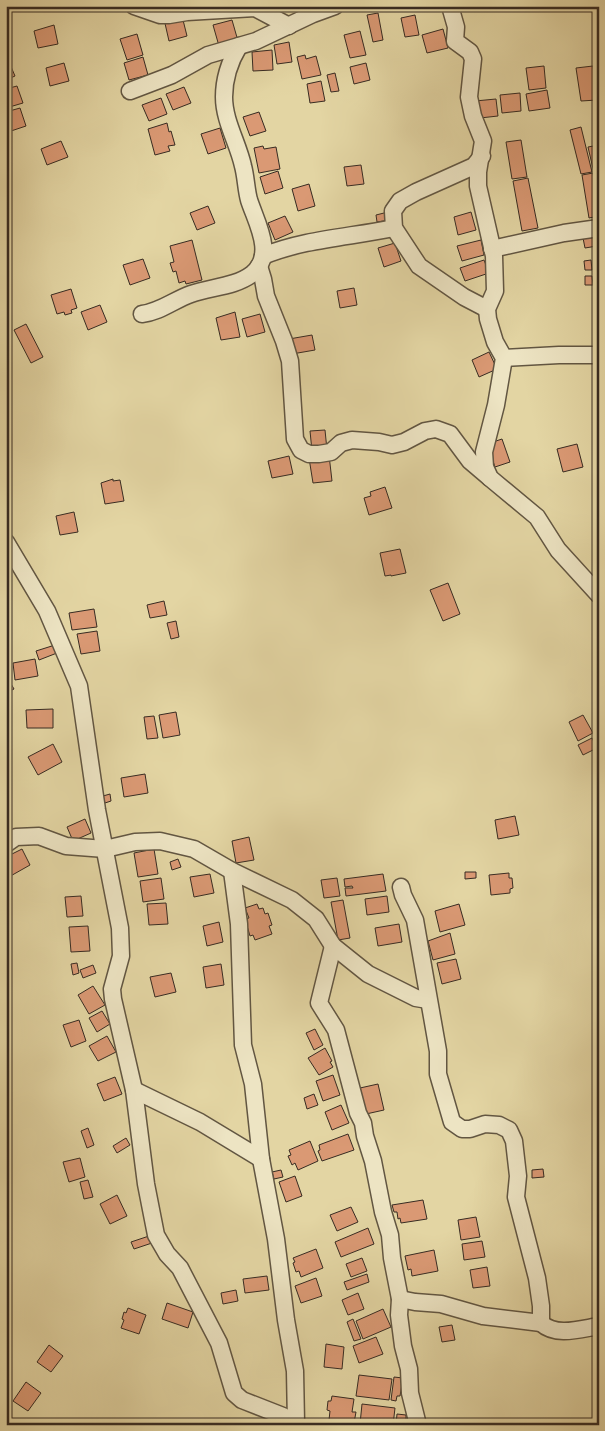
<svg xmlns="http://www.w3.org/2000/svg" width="605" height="1431" font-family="'IM FELL French Canon',serif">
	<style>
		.building { fill: #da9974; stroke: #372b22 }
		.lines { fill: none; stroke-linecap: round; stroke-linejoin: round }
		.minor-casing { stroke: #625642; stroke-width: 19 }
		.minor { stroke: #ede4c3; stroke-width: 16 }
	</style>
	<rect width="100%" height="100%" fill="#e3d5a3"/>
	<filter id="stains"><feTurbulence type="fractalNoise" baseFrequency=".004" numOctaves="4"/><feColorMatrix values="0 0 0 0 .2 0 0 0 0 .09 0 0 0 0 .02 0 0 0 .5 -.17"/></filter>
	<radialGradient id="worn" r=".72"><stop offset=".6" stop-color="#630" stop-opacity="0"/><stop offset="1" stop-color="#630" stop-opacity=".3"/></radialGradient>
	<g class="building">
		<polygon points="378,13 383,40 373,42 367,15"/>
		<polygon points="415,15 419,35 405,37 401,18"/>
		<polygon points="182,16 187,36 169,41 164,19"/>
		<polygon points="232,20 238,41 219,46 213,25"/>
		<polygon points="54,25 58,44 38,48 34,31"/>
		<polygon points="443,29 448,48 427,53 422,35"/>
		<polygon points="360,31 366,55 350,58 344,35"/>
		<polygon points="137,34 143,55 127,60 120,39"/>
		<polygon points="289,42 292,62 277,64 274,45"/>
		<polygon points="272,50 273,70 253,71 252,52"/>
		<polygon points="305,55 306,59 316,56 321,75 302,79 297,57"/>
		<polygon points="143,57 148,75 129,80 124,63"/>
		<polygon points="9,62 15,76 6,80 6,63"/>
		<polygon points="64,63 69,81 50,86 46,68"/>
		<polygon points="366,63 370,80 354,84 350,67"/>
		<polygon points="544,66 546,88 529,90 526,68"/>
		<polygon points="593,66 597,100 581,101 576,68"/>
		<polygon points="335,73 339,91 331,92 327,75"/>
		<polygon points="321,81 325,101 310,103 307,84"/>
		<polygon points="17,86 23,103 6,108 6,89"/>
		<polygon points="184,87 191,103 173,110 166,94"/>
		<polygon points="547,90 550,108 529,111 526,94"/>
		<polygon points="520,93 521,111 502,113 500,95"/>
		<polygon points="161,98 167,114 149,121 142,105"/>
		<polygon points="496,99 498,116 480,118 475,101"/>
		<polygon points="20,108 26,126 8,132 6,127 6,112"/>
		<polygon points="259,112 266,131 250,136 243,117"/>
		<polygon points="167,123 169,132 171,131 175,145 168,146 170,151 155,155 148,129"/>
		<polygon points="581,127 592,172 581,174 570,130"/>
		<polygon points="220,128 226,148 208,154 201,134"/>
		<polygon points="521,140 527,177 512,179 506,142"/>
		<polygon points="61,141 68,157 47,165 41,149"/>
		<polygon points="599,145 599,172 594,173 588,147"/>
		<polygon points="263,146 264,149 276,147 280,169 259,173 254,148"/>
		<polygon points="361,165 364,184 347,186 344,167"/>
		<polygon points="278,171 283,188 265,194 260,177"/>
		<polygon points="593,173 599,216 589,218 582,175"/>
		<polygon points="595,175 599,175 599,188 598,188"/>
		<polygon points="528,178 538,228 522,231 513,181"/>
		<polygon points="309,184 315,206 298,211 292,189"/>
		<polygon points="208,206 215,223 197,230 190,213"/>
		<polygon points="388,212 390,220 377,222 376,215"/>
		<polygon points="471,212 476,230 458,235 454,217"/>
		<polygon points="285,216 293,232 275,240 268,223"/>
		<polygon points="595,235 597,246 585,248 583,238"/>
		<polygon points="192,240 202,280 186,284 185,281 179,283 176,271 173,272 170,263 174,262 170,246"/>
		<polygon points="481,240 484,255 462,261 457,246"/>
		<polygon points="395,243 401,261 384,267 378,248"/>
		<polygon points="143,259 150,278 130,285 123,265"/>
		<polygon points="484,260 489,273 465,281 460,268"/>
		<polygon points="591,260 592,270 585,270 584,261"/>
		<polygon points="585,276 592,276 593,285 585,285"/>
		<polygon points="354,288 357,305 340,308 337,291"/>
		<polygon points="71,289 77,308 71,310 72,313 65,315 64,312 57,314 51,295"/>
		<polygon points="100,305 107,322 88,330 81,312"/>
		<polygon points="235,312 240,337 221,340 216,318"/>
		<polygon points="260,314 265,332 247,337 242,319"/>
		<polygon points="26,324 43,357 31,363 14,330"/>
		<polygon points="312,335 315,350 292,354 289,339"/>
		<polygon points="489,352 497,369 479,377 472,360"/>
		<polygon points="325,430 327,450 312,451 310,431"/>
		<polygon points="502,439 510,462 495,467 487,444"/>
		<polygon points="577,444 583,467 563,472 557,449"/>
		<polygon points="329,455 332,481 313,483 309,458"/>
		<polygon points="289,456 293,474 272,478 268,461"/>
		<polygon points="113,479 113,481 120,480 124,501 105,504 101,483"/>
		<polygon points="385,487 392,508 369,515 364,498 371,496 370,492"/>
		<polygon points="74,512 78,532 60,535 56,516"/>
		<polygon points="400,549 406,573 391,576 391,575 385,576 380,553"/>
		<polygon points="448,583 460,614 443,621 430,590"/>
		<polygon points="164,601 167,615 150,618 147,605"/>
		<polygon points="94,609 97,627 72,630 69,613"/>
		<polygon points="176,621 179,637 171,639 167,623"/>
		<polygon points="97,631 100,651 81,654 77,634"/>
		<polygon points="55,645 57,653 39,660 36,651"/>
		<polygon points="35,659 38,676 15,680 13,663"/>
		<polygon points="6,675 14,689 6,693"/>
		<polygon points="53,709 53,728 27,728 26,710"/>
		<polygon points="176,712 180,735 163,738 159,715"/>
		<polygon points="583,715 593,733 578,741 569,722"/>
		<polygon points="154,716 158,738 147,739 144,717"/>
		<polygon points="592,738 597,748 583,755 578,745"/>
		<polygon points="53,744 62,762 38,775 28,757"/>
		<polygon points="145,774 148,793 124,797 121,778"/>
		<polygon points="110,794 111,801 105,803 103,796"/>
		<polygon points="515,816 519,835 498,839 495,820"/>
		<polygon points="85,819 91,833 73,841 67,827"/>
		<polygon points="249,837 254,860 236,863 232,841"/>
		<polygon points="22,849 30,865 7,878 6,857"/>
		<polygon points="154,849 158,874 138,877 134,853"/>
		<polygon points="178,859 181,867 172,870 170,862"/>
		<polygon points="465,872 476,872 476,878 465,879"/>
		<polygon points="509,873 509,878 512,878 513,888 510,889 510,893 491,895 489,875"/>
		<polygon points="210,874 214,893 194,897 190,877"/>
		<polygon points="383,874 386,891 346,896 345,888 353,888 352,886 345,887 344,879"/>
		<polygon points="161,878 164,899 143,902 140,881"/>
		<polygon points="337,878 340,896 324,898 321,880"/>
		<polygon points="81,896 83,916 67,917 65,897"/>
		<polygon points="387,896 389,912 367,915 365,899"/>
		<polygon points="343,900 350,938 338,940 331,902"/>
		<polygon points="166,903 168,924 149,925 147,904"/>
		<polygon points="257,904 259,909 263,908 265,914 268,913 272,925 269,926 272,934 255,940 253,935 250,936 245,919 249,918 245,908"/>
		<polygon points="459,904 465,925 440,932 435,911"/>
		<polygon points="219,922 223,942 207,946 203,926"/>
		<polygon points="399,924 402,942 378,946 375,928"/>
		<polygon points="88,926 90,951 71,952 69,927"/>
		<polygon points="450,933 455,954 433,960 428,941"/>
		<polygon points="456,959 461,979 442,984 437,963"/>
		<polygon points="77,963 79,973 73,975 71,964"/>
		<polygon points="221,964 224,985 206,988 203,967"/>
		<polygon points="93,965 96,973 83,978 80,970"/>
		<polygon points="171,973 176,992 155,997 150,977"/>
		<polygon points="93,986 105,1005 89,1014 78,995"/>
		<polygon points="102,1011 110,1024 97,1032 89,1018"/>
		<polygon points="79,1020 86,1041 71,1047 63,1025"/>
		<polygon points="315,1029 323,1045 314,1050 306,1033"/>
		<polygon points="107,1036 116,1052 98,1061 89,1046"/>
		<polygon points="325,1048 332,1061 330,1062 333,1067 319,1075 308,1058"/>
		<polygon points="333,1075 340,1095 323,1101 316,1081"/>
		<polygon points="115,1077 122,1094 104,1101 97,1084"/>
		<polygon points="378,1084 384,1110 366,1114 360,1088"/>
		<polygon points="314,1094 318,1105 307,1109 304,1098"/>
		<polygon points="341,1105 349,1123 332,1130 325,1112"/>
		<polygon points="88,1128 94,1145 87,1148 81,1131"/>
		<polygon points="348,1134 354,1150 322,1161 318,1151 320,1150 319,1145"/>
		<polygon points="126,1138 130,1145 117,1153 113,1146"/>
		<polygon points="310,1141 318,1161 298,1170 295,1163 292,1165 288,1156 291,1155 289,1150"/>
		<polygon points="80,1158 85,1177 69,1182 63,1162"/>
		<polygon points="543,1169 544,1177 532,1178 532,1170"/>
		<polygon points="281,1170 283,1177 274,1179 272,1172"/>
		<polygon points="295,1176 302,1196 286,1202 279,1182"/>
		<polygon points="88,1180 93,1197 84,1199 80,1182"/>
		<polygon points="117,1195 127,1216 110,1224 100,1204"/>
		<polygon points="423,1200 427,1219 401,1223 400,1218 398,1219 397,1212 394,1212 392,1205"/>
		<polygon points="351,1207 358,1222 337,1231 330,1215"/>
		<polygon points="476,1217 480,1237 461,1240 458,1220"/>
		<polygon points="368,1228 374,1244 341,1257 335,1242"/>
		<polygon points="149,1236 152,1243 134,1249 131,1242"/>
		<polygon points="482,1241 485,1257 464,1260 462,1244"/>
		<polygon points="316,1249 323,1268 301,1277 299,1271 296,1272 293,1263 295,1262 293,1258"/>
		<polygon points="434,1250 438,1271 412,1276 411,1269 408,1270 405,1256"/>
		<polygon points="362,1258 367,1271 351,1277 346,1264"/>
		<polygon points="487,1267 490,1286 473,1288 470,1270"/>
		<polygon points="367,1274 369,1282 347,1290 344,1282"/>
		<polygon points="267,1276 269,1290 245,1293 243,1279"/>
		<polygon points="316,1278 322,1296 301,1303 295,1286"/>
		<polygon points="236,1290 238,1301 223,1304 221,1293"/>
		<polygon points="358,1293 364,1309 348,1315 342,1300"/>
		<polygon points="167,1303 193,1312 188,1328 162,1319"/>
		<polygon points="128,1308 146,1315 139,1334 121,1328 124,1320 122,1319 124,1312 126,1313"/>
		<polygon points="383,1309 391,1327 363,1339 356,1321"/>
		<polygon points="353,1319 361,1339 354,1341 347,1322"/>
		<polygon points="452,1325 455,1340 442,1342 439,1327"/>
		<polygon points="376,1337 383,1354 359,1363 353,1346"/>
		<polygon points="326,1344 344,1347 342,1369 324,1367"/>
		<polygon points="49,1345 63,1356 51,1372 37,1362"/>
		<polygon points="359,1375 392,1379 389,1400 356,1396"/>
		<polygon points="394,1377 403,1378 400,1396 397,1396 396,1401 391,1400"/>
		<polygon points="26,1382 41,1393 28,1411 13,1401"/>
		<polygon points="332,1396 354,1399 352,1412 356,1412 354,1423 329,1420 330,1411 327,1410 328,1401 331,1401"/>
		<polygon points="362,1404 395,1408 393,1425 360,1424"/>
		<polygon points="397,1414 406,1415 406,1425 396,1425"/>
	</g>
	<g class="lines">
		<g class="minor-casing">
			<g id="minor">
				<polyline points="134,6 160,15 169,15 187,12 255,8 289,26"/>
				<polyline points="450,6 456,27 455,41 470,52 473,59 469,97 473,116 483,141 478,172 478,186 494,256 495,291 487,309 488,319 495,342 504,358 496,405 484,452 485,467 490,478 537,517 558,550 599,595"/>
				<polyline points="130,91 172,75 208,55 256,41 313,14 335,6"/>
				<polyline points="482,156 474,166 416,192 400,201 393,211 394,228 419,266 464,297 487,309"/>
				<polyline points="492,249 564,233 599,228"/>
				<path d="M263,256c41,-17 88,-19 131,-28"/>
				<polyline points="259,266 263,279 266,296 284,341 290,361 295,439 301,450 309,454 319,454 331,452 341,443 352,440 379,442 392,445 404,442 425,431 436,429 450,434 470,461 490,478"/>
				<path d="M142,314c18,-2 32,-14 49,-20 19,-7 44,-7 61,-20 24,-19 4,-52 -3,-74 -3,-11 -3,-23 -6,-34 -5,-23 -19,-45 -19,-69 0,-18 6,-36 15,-51"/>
				<polyline points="504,358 559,355 599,355"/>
				<polyline points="6,542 47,611 79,686 97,810 120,928 121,956 112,989 113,999 134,1090 146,1184 156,1235 167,1254 180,1268 219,1343 234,1393 242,1400 283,1416 297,1425"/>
				<polyline points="6,844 16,837 39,836 66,846 105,849 135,842 160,841 194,849 232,871 292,900 316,919 333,946 368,974 416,998 428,1000"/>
				<polyline points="232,871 239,924 243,1045 253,1084 261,1159 276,1239 286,1320 295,1371 296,1423"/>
				<path d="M401,887l2,8 12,25 23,131v23l14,48 10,7h8l15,-5 14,1 10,5 5,11 4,35 -2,21 21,81 4,28v17c15,14 39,6 58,3"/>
				<polyline points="333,946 319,1003 336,1030 358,1113 363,1123 365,1136 373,1161 383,1212 390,1235 392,1258 400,1299 399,1315 403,1346 409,1369 410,1393 418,1425"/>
				<polyline points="134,1090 200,1122 261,1159"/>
				<polyline points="400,1299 415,1302 441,1304 483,1316 541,1323"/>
			</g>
		</g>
		<use href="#minor" class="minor"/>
	</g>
	<rect width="605" height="1431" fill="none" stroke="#e3d5a3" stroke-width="25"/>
	<rect x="8" y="8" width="590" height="1416" fill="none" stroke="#372b22" stroke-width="2.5"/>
	<rect x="12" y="12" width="580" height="1406" fill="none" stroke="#372b22"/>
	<rect width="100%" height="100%" filter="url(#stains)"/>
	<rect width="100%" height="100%" fill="url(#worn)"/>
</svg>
